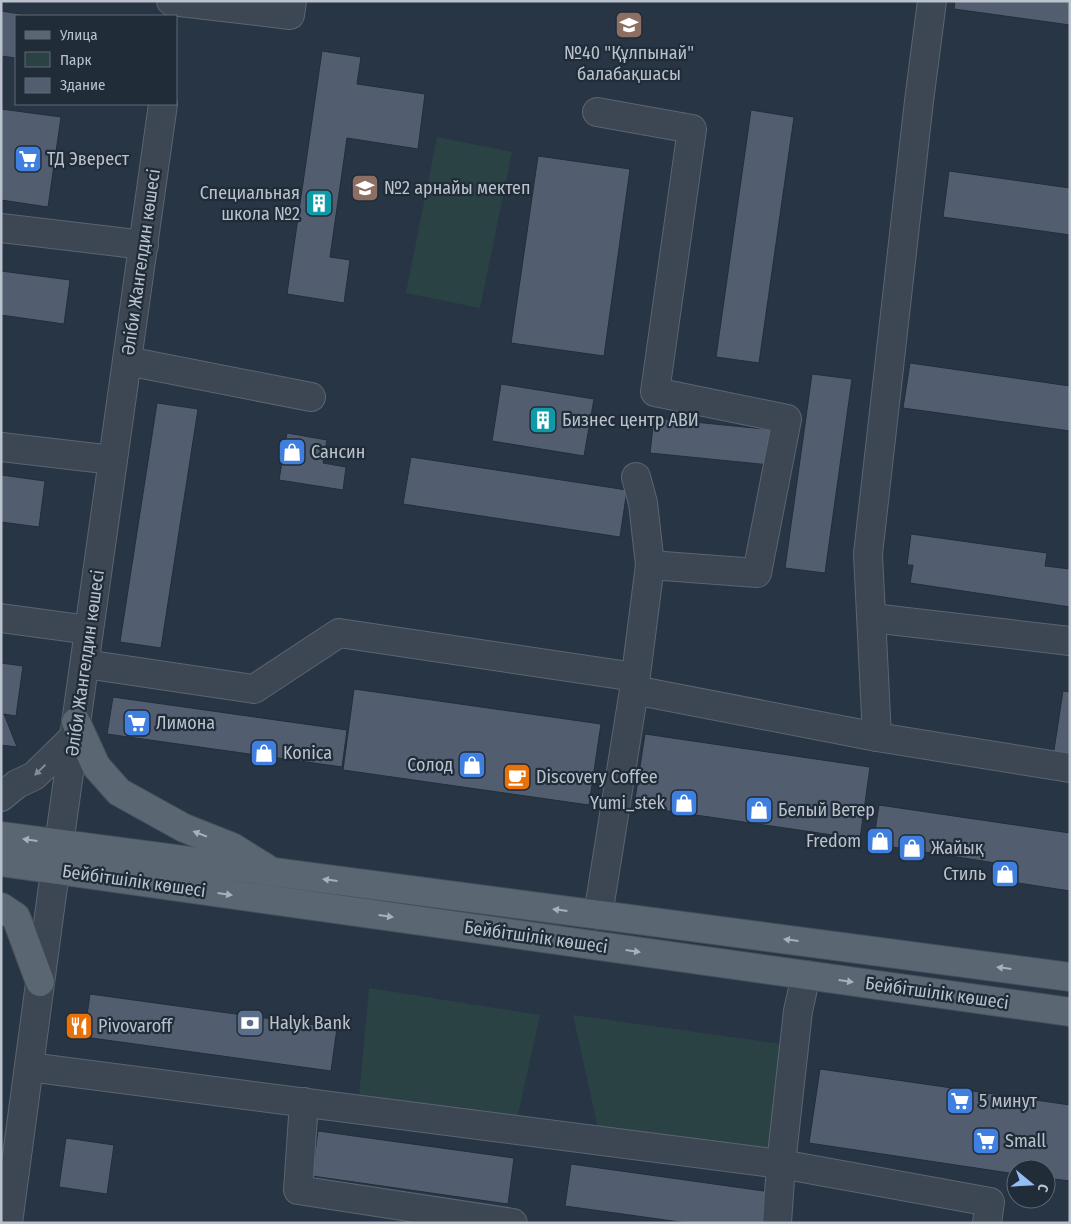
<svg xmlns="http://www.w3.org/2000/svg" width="1071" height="1224" font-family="'Fira Sans Condensed',sans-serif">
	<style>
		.green { fill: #2b4245 }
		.building { fill: #525e6f; stroke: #232e3b }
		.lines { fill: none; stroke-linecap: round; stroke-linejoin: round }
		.minor-casing { stroke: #5b6571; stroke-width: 30 }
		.major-casing { stroke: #46505d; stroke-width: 30 }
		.minor { stroke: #3d4753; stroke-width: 28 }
		.major { stroke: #5b6673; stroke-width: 28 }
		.oneway { fill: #828b96 }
		.oneway2 { fill: #a7b0bb }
		.labels { text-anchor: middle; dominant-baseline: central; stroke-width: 4.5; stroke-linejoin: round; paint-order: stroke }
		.poi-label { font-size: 18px; fill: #bac2cd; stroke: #212c39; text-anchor: start }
		.street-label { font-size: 18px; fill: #bac2cd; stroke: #212c39 }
	</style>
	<rect width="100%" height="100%" fill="#283544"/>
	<g class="green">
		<polygon points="437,137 512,152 480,308 406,293"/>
		<polygon points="369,988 540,1015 517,1120 359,1096"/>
		<polygon points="573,1015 782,1044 771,1151 598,1129"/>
	</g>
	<g class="building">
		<polygon points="955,1 1070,1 1070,25 954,9"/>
		<polygon points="1,11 33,16 16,16 16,58 1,56"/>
		<polygon points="322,51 361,57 357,84 425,94 418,149 347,138 330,257 350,260 344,303 287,294"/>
		<polygon points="1,109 61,117 48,207 1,200"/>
		<polygon points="751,110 794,117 759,363 716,357"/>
		<polygon points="538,156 630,169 604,356 511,343"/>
		<polygon points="949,171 1070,188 1070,235 943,217"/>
		<polygon points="1,271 70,280 64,324 1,315"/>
		<polygon points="910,363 1070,386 1070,431 903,408"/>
		<polygon points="812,374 852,379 825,573 785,568"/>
		<polygon points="501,384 594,399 584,456 492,441"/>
		<polygon points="157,403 198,409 161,648 120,642"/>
		<polygon points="654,418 774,430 770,465 650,453"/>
		<polygon points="287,433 327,440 323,463 346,467 343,490 279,480"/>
		<polygon points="411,457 627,490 620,537 403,504"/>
		<polygon points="1,475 45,481 39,527 1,522"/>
		<polygon points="911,534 1047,553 1045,566 1070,569 1070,607 910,583 913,565 907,565"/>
		<polygon points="1,663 23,666 16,716 4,714 17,747 1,745"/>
		<polygon points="354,689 601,724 589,805 343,770"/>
		<polygon points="1063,691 1070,692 1070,760 1053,757"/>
		<polygon points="113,697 347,730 342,767 107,734"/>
		<polygon points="645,734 870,767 860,839 634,806"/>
		<polygon points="879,805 1070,833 1070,891 999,880 1002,864 873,844"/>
		<polygon points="90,994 337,1028 331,1071 84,1037"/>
		<polygon points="820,1069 1070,1105 1070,1181 1046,1178 1046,1169 1016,1169 1016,1174 809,1143"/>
		<polygon points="318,1131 514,1158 508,1204 312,1176"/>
		<polygon points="66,1138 114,1145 107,1194 59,1187"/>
		<polygon points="571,1164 771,1192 767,1223 687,1223 565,1206"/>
	</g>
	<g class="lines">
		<g class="minor-casing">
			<g id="minor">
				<polyline points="171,1 290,15 292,1"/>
				<polyline points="597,112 692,129 655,392 787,419 757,573 650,565"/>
				<polyline points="1,228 144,245"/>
				<polyline points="127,361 311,397"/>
				<polyline points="1,447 113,460"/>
				<polyline points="1,618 89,630"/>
				<polyline points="872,618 1070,641"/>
				<polyline points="85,664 254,689 339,633 635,677"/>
				<polyline points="634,690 877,737 1070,768"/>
				<polyline points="877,737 868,554 919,101 932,1"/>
				<polyline points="1,797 17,784 34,776 74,737"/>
				<polyline points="598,915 634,690 650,565 643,503 636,477"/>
				<polyline points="29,1067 781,1164 990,1202 987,1223"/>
				<polyline points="304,1102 298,1190 513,1223"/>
				<polyline points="8,1223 51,901 163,104"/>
				<polyline points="777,1223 781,1164 798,1011 806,975"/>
			</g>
		</g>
		<g class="major-casing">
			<g id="major">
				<polyline points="76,722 96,766 119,792 184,828 232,847 266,868"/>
				<polyline points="1,836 1070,977"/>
				<polyline points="1,862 1070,1012"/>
				<polyline points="1,907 16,917 40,982"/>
			</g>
		</g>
		<use href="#minor" class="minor"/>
		<use href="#major" class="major"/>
	</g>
	<defs><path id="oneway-solid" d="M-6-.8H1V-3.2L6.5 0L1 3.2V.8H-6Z" transform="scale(1.25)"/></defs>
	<use class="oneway" href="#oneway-solid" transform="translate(40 770) rotate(136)"/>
	<g class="oneway2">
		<use href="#oneway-solid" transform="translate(200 834) rotate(-159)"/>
		<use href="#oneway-solid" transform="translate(30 840) rotate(-172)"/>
		<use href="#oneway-solid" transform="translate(330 880) rotate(-173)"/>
		<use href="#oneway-solid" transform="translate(225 894) rotate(8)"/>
		<use href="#oneway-solid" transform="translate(560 910) rotate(-173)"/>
		<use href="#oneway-solid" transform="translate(386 916) rotate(8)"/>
		<use href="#oneway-solid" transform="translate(791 940) rotate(-173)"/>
		<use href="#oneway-solid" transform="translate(633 951) rotate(8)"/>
		<use href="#oneway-solid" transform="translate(1004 968) rotate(-173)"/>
		<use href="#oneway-solid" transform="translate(846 981) rotate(8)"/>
	</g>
	<defs>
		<g id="school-square" transform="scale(1.4375)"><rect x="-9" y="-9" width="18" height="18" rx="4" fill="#8d6e63" stroke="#212c39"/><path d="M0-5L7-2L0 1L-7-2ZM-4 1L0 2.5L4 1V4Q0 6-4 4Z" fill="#fff"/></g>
		<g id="supermarket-square" transform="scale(1.4375)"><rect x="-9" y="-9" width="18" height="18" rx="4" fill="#3f7fe0" stroke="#212c39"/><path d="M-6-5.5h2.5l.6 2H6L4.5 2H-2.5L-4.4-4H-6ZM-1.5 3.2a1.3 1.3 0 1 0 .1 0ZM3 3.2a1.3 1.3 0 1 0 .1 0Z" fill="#fff"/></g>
		<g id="building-square" transform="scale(1.4375)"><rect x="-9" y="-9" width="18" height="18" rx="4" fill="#0f9aa8" stroke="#212c39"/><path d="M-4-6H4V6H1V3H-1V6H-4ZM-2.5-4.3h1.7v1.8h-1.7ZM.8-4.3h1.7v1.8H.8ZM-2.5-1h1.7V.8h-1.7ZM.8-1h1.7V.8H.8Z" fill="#fff"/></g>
		<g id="shop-square" transform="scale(1.4375)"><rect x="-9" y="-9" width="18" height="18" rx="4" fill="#3f7fe0" stroke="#212c39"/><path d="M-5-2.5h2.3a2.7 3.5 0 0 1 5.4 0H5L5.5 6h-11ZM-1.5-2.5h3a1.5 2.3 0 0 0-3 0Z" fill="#fff"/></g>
		<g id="cafe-square" transform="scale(1.4375)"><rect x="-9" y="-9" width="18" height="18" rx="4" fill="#e8710a" stroke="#212c39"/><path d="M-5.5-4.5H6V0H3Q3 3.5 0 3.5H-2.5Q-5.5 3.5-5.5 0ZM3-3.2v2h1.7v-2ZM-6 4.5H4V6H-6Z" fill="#fff"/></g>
		<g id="bank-square" transform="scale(1.4375)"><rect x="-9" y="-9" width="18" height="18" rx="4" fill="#5c6f8a" stroke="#212c39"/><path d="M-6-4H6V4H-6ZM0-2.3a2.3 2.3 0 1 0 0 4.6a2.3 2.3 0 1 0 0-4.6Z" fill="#fff"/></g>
		<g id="restaurant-square" transform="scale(1.4375)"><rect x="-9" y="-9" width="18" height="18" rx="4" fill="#e8710a" stroke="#212c39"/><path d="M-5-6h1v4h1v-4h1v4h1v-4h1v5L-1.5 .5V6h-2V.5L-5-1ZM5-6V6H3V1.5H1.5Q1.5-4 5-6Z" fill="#fff"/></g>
	</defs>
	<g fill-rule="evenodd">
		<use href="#school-square" x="629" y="25"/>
		<use href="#supermarket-square" x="28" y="159"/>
		<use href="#school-square" x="365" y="188"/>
		<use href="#building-square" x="319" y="203"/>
		<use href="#building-square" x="543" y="420"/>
		<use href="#shop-square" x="292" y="452"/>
		<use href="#supermarket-square" x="137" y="723"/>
		<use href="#shop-square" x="264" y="753"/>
		<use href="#shop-square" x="472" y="765"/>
		<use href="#cafe-square" x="517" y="777"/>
		<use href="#shop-square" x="684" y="803"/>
		<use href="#shop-square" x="759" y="810"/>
		<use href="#shop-square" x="880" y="841"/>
		<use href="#shop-square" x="912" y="848"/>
		<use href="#shop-square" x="1005" y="874"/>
		<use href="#bank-square" x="250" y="1023"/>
		<use href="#restaurant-square" x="79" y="1026"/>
		<use href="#supermarket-square" x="960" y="1101"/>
		<use href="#supermarket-square" x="986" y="1141"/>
	</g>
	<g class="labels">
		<g class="poi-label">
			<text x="629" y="53" text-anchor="middle">№40 "Құлпынай"<tspan x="629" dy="21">балабақшасы</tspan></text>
			<text x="47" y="159">ТД Эверест</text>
			<text x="384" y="188">№2 арнайы мектеп</text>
			<text x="300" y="193" text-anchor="end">Специальная<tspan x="300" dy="21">школа №2</tspan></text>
			<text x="562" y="420">Бизнес центр АВИ</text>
			<text x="311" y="452">Сансин</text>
			<text x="156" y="723">Лимона</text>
			<text x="283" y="753">Konica</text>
			<text x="453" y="765" text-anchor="end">Солод</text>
			<text x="536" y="777">Discovery Coffee</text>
			<text x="665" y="803" text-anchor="end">Yumi_stek</text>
			<text x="778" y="810">Белый Ветер</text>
			<text x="861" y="841" text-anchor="end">Fredom</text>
			<text x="931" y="848">Жайық</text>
			<text x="986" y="874" text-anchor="end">Стиль</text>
			<text x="269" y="1023">Halyk Bank</text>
			<text x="98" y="1026">Pivovaroff</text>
			<text x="979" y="1101">5 минут</text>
			<text x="1005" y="1141">Small</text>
		</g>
		<g class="street-label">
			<text transform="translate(141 262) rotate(-82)">Әліби Жангелдин көшесі</text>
			<text transform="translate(85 663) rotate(-82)">Әліби Жангелдин көшесі</text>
			<text transform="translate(134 881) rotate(8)">Бейбітшілік көшесі</text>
			<text transform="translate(536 937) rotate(8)">Бейбітшілік көшесі</text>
			<text transform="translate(937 993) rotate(8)">Бейбітшілік көшесі</text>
		</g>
	</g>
	<rect width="1071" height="1224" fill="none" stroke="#bac2cd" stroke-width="5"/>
	<rect x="15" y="15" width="162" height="90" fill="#212c39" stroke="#5e6874"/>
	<rect x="25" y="31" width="25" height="8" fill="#5b6673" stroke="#5e6874"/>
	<text x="60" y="40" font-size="15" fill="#bac2cd">Улица</text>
	<rect x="25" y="52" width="25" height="15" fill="#2b4245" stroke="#5e6874"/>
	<text x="60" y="65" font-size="15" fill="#bac2cd">Парк</text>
	<rect x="25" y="78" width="25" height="15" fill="#525e6f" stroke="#5e6874"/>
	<text x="60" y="90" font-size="15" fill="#bac2cd">Здание</text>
	<g transform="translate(1031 1184) rotate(108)"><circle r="24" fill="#212c39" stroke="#5e6874"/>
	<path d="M0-4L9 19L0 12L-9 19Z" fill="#96bef6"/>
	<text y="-8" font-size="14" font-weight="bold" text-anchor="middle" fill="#bac2cd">С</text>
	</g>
</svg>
